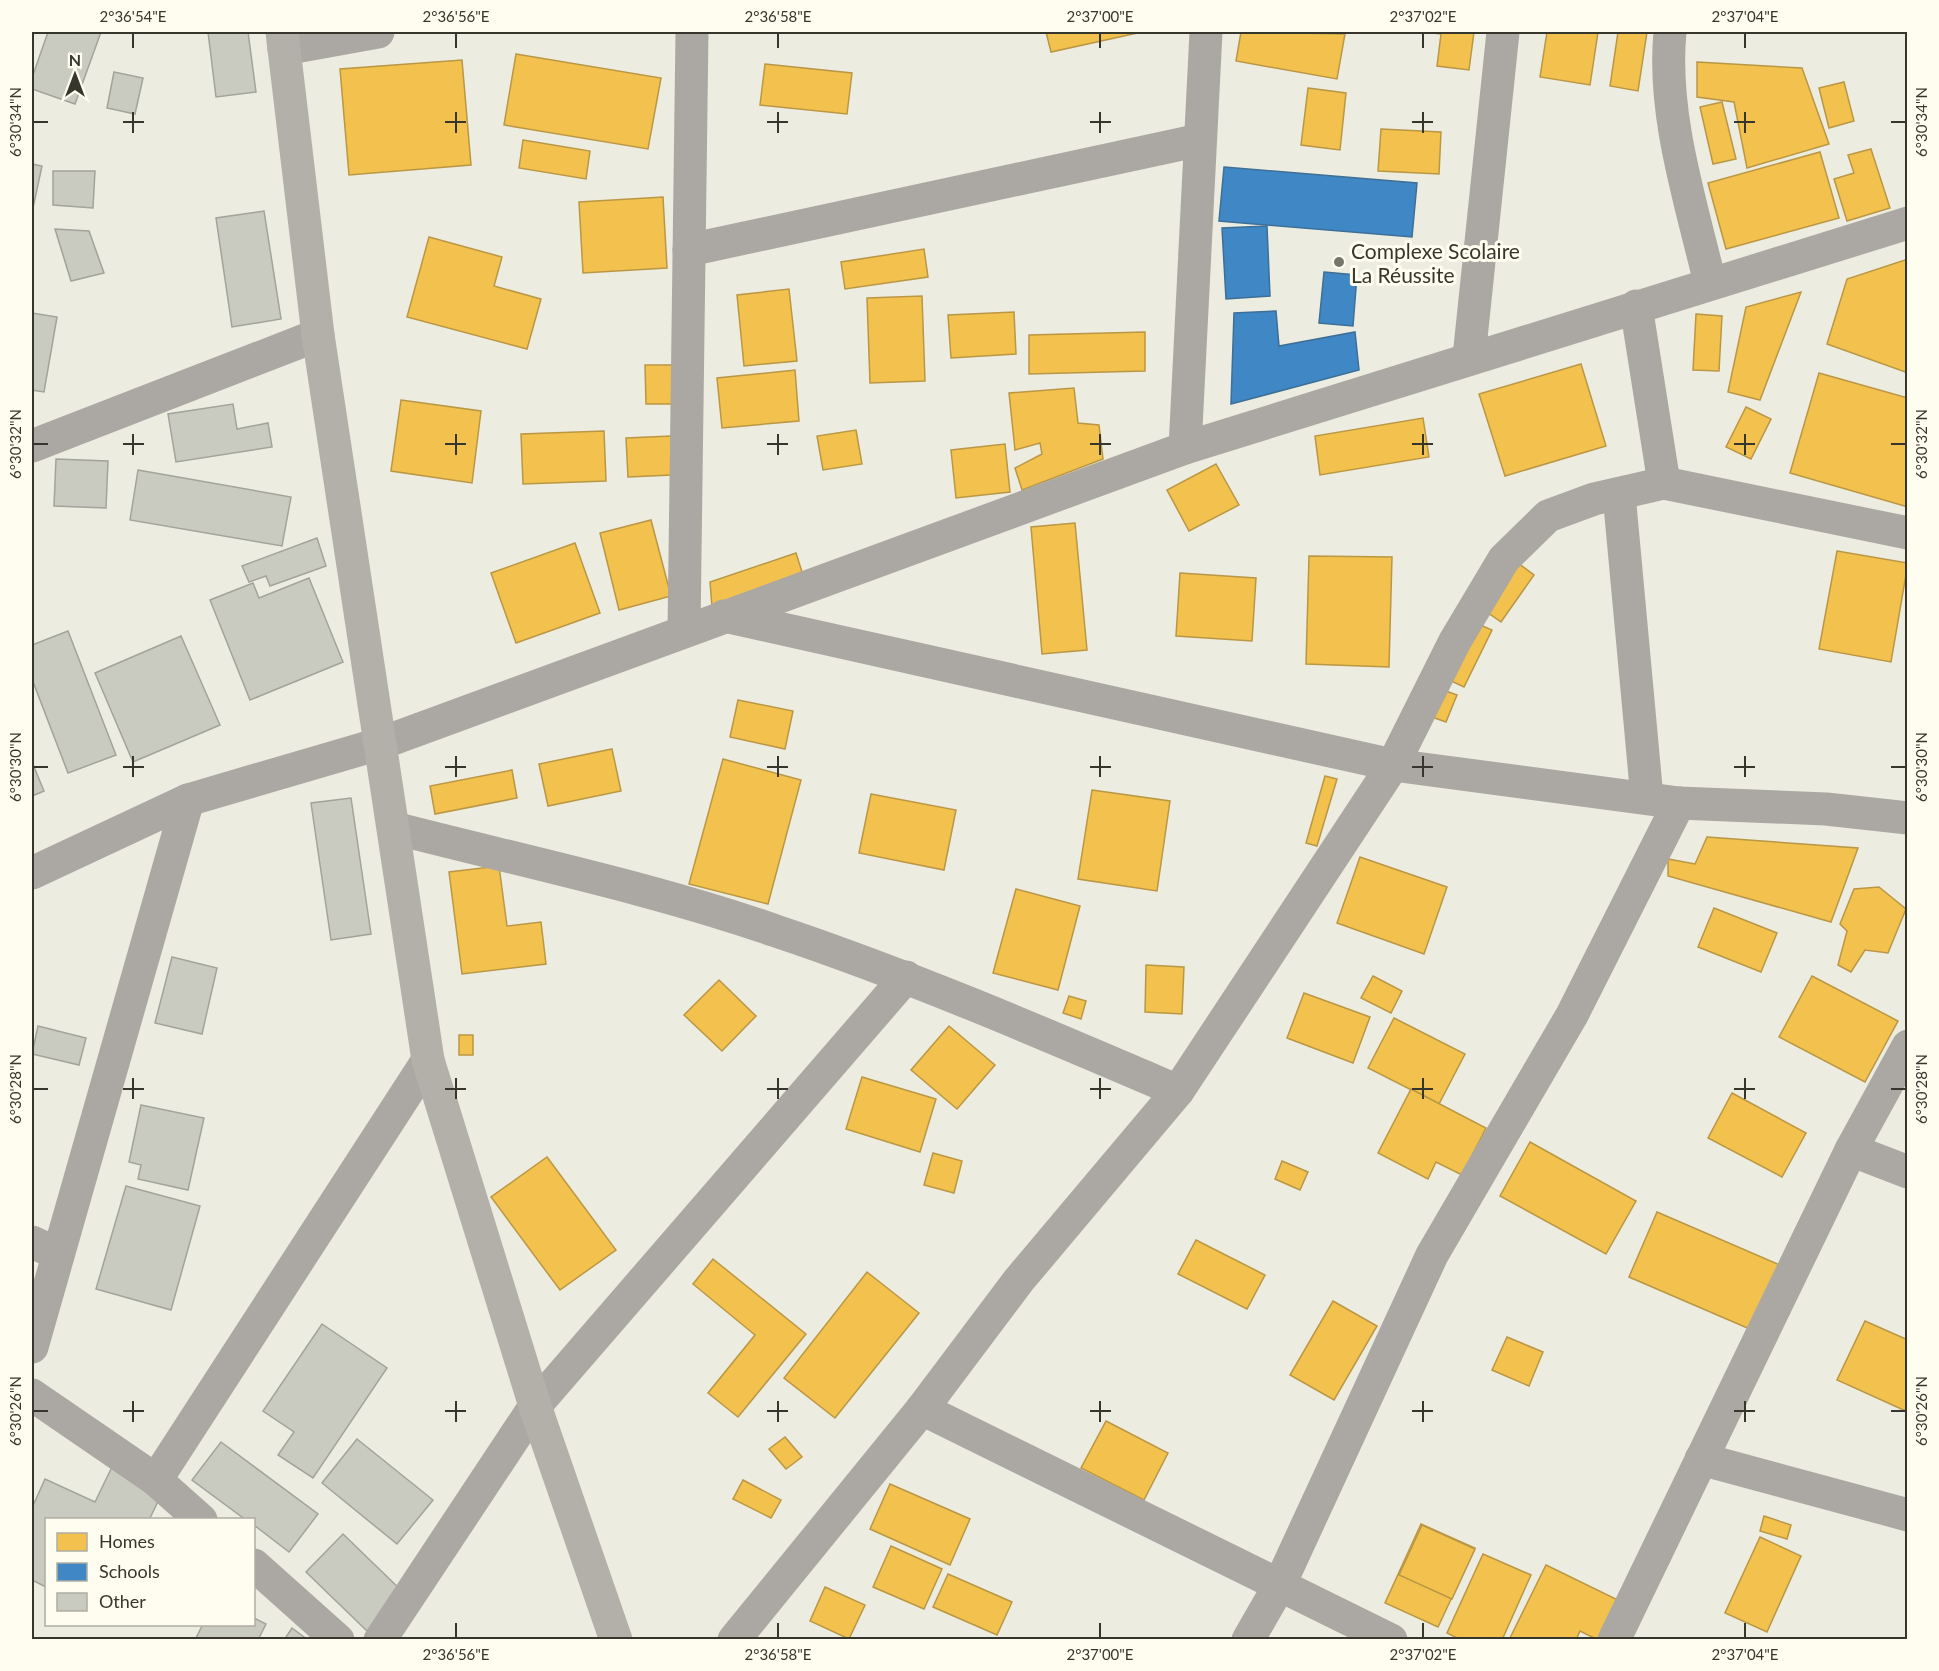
<svg xmlns="http://www.w3.org/2000/svg" width="1939" height="1671" font-family="Lato,sans-serif">
	<style>
		.homes { fill: #f2c14e; stroke: #ba9744; stroke-width: 1.5 }
		.schools { fill: #3f88c5; stroke: #3d6f97; stroke-width: 1.5 }
		.building { fill: #c9cbc0; stroke: #a2a39a; stroke-width: 1.5 }
		.lines { fill: none; stroke-linecap: round; stroke-linejoin: round }
		.street { stroke: #aba8a3; stroke-width: 33 }
		.secondary { stroke: #b3b0a9; stroke-width: 33 }
		.ticks { fill: none; stroke: #37362d; stroke-width: 2 }
		.poi-dot { fill: #77766c; stroke: #fffdf0; stroke-width: 2 }
		.labels { text-anchor: middle; dominant-baseline: central; stroke-width: 6; stroke-linejoin: round; paint-order: stroke }
		.poi-label { font-size: 21px; fill: #37362d; stroke: #fffdf0; text-anchor: start }
		.neatline { fill: none; stroke: #37362d; stroke-width: 2 }
		.ticks-label { font-size: 15px; text-anchor: middle; fill: #37362d }
	</style>
	<rect width="100%" height="100%" fill="#edece0"/>
	<g class="homes">
		<polygon points="1046,32 1142,32 1051,52"/>
		<polygon points="1241,32 1345,34 1337,79 1236,61"/>
		<polygon points="1425,32 1474,32 1469,70 1437,66 1441,34"/>
		<polygon points="1547,32 1598,32 1590,85 1540,77"/>
		<polygon points="1618,32 1647,32 1638,91 1610,86"/>
		<polygon points="516,54 661,78 648,149 504,125"/>
		<polygon points="462,60 471,165 349,175 340,69"/>
		<polygon points="1697,62 1802,68 1829,144 1747,168 1734,102 1697,97"/>
		<polygon points="765,64 852,73 847,114 760,105"/>
		<polygon points="1844,82 1854,121 1829,128 1819,88"/>
		<polygon points="1308,88 1346,93 1340,150 1301,145"/>
		<polygon points="1722,102 1736,159 1713,164 1700,107"/>
		<polygon points="1381,129 1441,132 1439,174 1378,171"/>
		<polygon points="523,140 590,151 586,179 519,168"/>
		<polygon points="1871,149 1890,208 1847,221 1834,179 1854,173 1848,155"/>
		<polygon points="1820,152 1839,218 1726,249 1708,183"/>
		<polygon points="663,197 667,268 583,273 579,202"/>
		<polygon points="429,237 502,257 494,286 541,299 527,349 407,317"/>
		<polygon points="924,249 928,277 845,289 841,262"/>
		<polygon points="1908,259 1908,373 1827,344 1847,279"/>
		<polygon points="789,289 797,361 744,366 737,295"/>
		<polygon points="1801,292 1760,400 1728,392 1746,307"/>
		<polygon points="922,296 925,381 870,383 867,298"/>
		<polygon points="1014,312 1016,354 951,358 948,315"/>
		<polygon points="1696,314 1722,316 1719,371 1693,370"/>
		<polygon points="1145,332 1145,371 1029,374 1029,335"/>
		<polygon points="1581,364 1606,446 1505,476 1479,394"/>
		<polygon points="645,365 672,365 672,404 646,404"/>
		<polygon points="795,370 799,421 722,428 717,378"/>
		<polygon points="1819,373 1908,398 1908,507 1790,473"/>
		<polygon points="1074,388 1078,423 1099,425 1103,459 1022,490 1015,468 1042,454 1040,443 1015,450 1009,393"/>
		<polygon points="401,400 481,411 472,483 391,471"/>
		<polygon points="1746,407 1771,419 1751,459 1726,447"/>
		<polygon points="1423,418 1429,457 1320,475 1315,436"/>
		<polygon points="856,430 862,464 823,470 817,436"/>
		<polygon points="604,431 606,481 523,484 521,434"/>
		<polygon points="671,436 672,475 628,477 626,438"/>
		<polygon points="1005,444 1010,492 956,498 951,450"/>
		<polygon points="1216,464 1239,505 1189,531 1167,490"/>
		<polygon points="651,520 671,596 619,610 600,533"/>
		<polygon points="1075,523 1087,650 1042,654 1031,527"/>
		<polygon points="575,543 600,613 516,643 491,573"/>
		<polygon points="1837,551 1908,563 1891,662 1819,649"/>
		<polygon points="796,553 803,575 712,607 710,582"/>
		<polygon points="1309,556 1392,557 1389,667 1306,664"/>
		<polygon points="1518,563 1534,575 1501,622 1484,610"/>
		<polygon points="1180,573 1256,578 1252,641 1176,636"/>
		<polygon points="1476,623 1492,630 1464,687 1449,680"/>
		<polygon points="1440,689 1457,695 1446,722 1429,716"/>
		<polygon points="738,700 793,711 785,749 730,737"/>
		<polygon points="612,749 621,791 548,806 539,764"/>
		<polygon points="723,759 801,780 768,904 689,884"/>
		<polygon points="512,770 517,798 435,814 430,786"/>
		<polygon points="1325,776 1337,779 1317,846 1306,843"/>
		<polygon points="1092,790 1170,801 1157,891 1078,879"/>
		<polygon points="871,794 956,810 944,870 859,853"/>
		<polygon points="1707,837 1858,848 1831,922 1668,876 1668,859 1695,864"/>
		<polygon points="1360,857 1447,887 1424,954 1337,923"/>
		<polygon points="499,866 507,926 541,922 546,964 462,974 449,872"/>
		<polygon points="1879,887 1906,909 1888,953 1865,950 1851,972 1838,965 1847,931 1840,924 1854,889"/>
		<polygon points="1016,889 1080,906 1058,990 993,973"/>
		<polygon points="1714,908 1777,933 1761,972 1698,947"/>
		<polygon points="1146,965 1184,967 1182,1014 1145,1012"/>
		<polygon points="1373,976 1402,991 1391,1013 1361,998"/>
		<polygon points="1812,976 1898,1021 1865,1082 1779,1037"/>
		<polygon points="719,980 756,1016 722,1051 684,1015"/>
		<polygon points="1304,993 1370,1017 1353,1063 1287,1038"/>
		<polygon points="1069,996 1086,1001 1081,1019 1063,1013"/>
		<polygon points="1394,1018 1465,1054 1439,1104 1368,1068"/>
		<polygon points="949,1026 995,1065 957,1109 911,1070"/>
		<rect x="459" y="1035" width="14" height="20"/>
		<polygon points="862,1077 936,1099 920,1152 846,1129"/>
		<polygon points="1411,1089 1486,1128 1462,1175 1436,1162 1428,1179 1378,1153"/>
		<polygon points="1732,1093 1806,1133 1782,1177 1708,1138"/>
		<polygon points="1530,1142 1636,1201 1606,1254 1500,1196"/>
		<polygon points="933,1153 962,1161 954,1193 924,1185"/>
		<polygon points="547,1157 616,1250 560,1290 491,1197"/>
		<polygon points="1282,1161 1308,1172 1300,1190 1275,1179"/>
		<polygon points="1657,1212 1780,1265 1752,1330 1629,1277"/>
		<polygon points="1196,1240 1265,1275 1247,1309 1178,1274"/>
		<polygon points="713,1259 806,1334 738,1417 708,1393 755,1335 693,1284"/>
		<polygon points="867,1272 919,1313 835,1418 784,1378"/>
		<polygon points="1333,1301 1377,1326 1334,1400 1290,1375"/>
		<polygon points="1865,1321 1908,1340 1908,1412 1837,1380"/>
		<polygon points="1507,1337 1543,1352 1529,1386 1492,1370"/>
		<polygon points="1106,1421 1168,1453 1144,1500 1081,1468"/>
		<polygon points="785,1437 802,1457 786,1469 769,1449"/>
		<polygon points="743,1480 781,1500 771,1518 733,1499"/>
		<polygon points="890,1484 970,1519 950,1565 870,1529"/>
		<polygon points="1764,1516 1791,1525 1787,1539 1760,1531"/>
		<polygon points="1421,1524 1475,1548 1438,1627 1385,1603"/>
		<polygon points="1422,1525 1475,1549 1452,1599 1399,1575"/>
		<polygon points="1760,1537 1801,1556 1767,1632 1725,1613"/>
		<polygon points="891,1546 942,1569 924,1609 873,1587"/>
		<polygon points="1483,1554 1531,1575 1502,1640 1461,1640 1447,1633"/>
		<polygon points="1546,1565 1622,1602 1598,1640 1580,1631 1576,1640 1509,1640"/>
		<polygon points="948,1574 1012,1602 997,1635 933,1607"/>
		<polygon points="825,1587 865,1605 849,1639 810,1621"/>
	</g>
	<g class="schools">
		<polygon points="1224,167 1417,183 1412,237 1219,221"/>
		<polygon points="1267,226 1270,296 1226,299 1222,228"/>
		<polygon points="1324,272 1357,275 1353,326 1319,323"/>
		<polygon points="1276,311 1279,346 1355,332 1359,370 1231,404 1234,313"/>
	</g>
	<g class="building">
		<polygon points="48,32 101,32 75,104 32,89 32,78"/>
		<polygon points="208,32 248,32 256,92 216,97"/>
		<polygon points="114,72 143,78 135,114 107,108"/>
		<polygon points="32,164 42,166 33,208 32,208"/>
		<polygon points="53,171 95,171 93,208 53,205"/>
		<polygon points="264,211 281,319 232,327 216,218"/>
		<polygon points="55,229 89,231 104,273 71,281"/>
		<polygon points="32,313 57,317 44,392 32,390"/>
		<polygon points="233,404 237,429 268,423 272,447 176,462 168,414"/>
		<polygon points="56,459 108,461 106,508 54,506"/>
		<polygon points="138,470 291,497 282,546 130,520"/>
		<polygon points="317,538 326,566 270,586 266,576 249,582 242,566"/>
		<polygon points="309,578 343,662 250,700 210,600 253,583 259,598"/>
		<polygon points="68,631 116,755 68,773 32,679 32,645"/>
		<polygon points="181,636 220,725 133,762 95,673"/>
		<polygon points="32,762 44,791 32,796"/>
		<polygon points="351,798 371,934 331,940 311,803"/>
		<polygon points="172,957 217,968 202,1034 155,1023"/>
		<polygon points="38,1026 86,1038 79,1065 32,1054"/>
		<polygon points="141,1105 204,1118 188,1190 138,1179 141,1165 129,1162"/>
		<polygon points="126,1186 200,1206 171,1310 96,1289"/>
		<polygon points="322,1324 387,1368 313,1478 278,1455 294,1432 263,1411"/>
		<polygon points="357,1439 433,1500 397,1544 322,1483"/>
		<polygon points="221,1442 318,1514 289,1552 254,1525 254,1520 246,1520 192,1480"/>
		<polygon points="112,1467 163,1491 149,1520 46,1520 46,1587 32,1580 32,1508 45,1479 95,1502"/>
		<polygon points="343,1534 405,1594 368,1632 306,1572"/>
		<polygon points="254,1618 266,1624 258,1640 195,1640 203,1624 254,1624"/>
		<polygon points="292,1628 308,1640 284,1640"/>
	</g>
	<g class="lines">
		<g class="street">
			<path d="M1670,32c-8,83 21,170 40,251"/>
			<polyline points="284,49 378,32"/>
			<polyline points="689,250 1200,140"/>
			<polyline points="1636,306 1664,483"/>
			<polyline points="1469,357 1503,32"/>
			<polyline points="32,446 318,335"/>
			<polyline points="1185,448 1206,32"/>
			<polyline points="1619,494 1647,798"/>
			<polyline points="724,616 1393,765 1679,803 1826,809 1908,818"/>
			<polyline points="684,631 692,32"/>
			<path d="M394,828c128,33 258,60 382,103 137,46 269,103 402,160"/>
			<polyline points="32,873 188,800 379,744 1185,448 1908,223"/>
			<polyline points="1851,1150 1908,1172"/>
			<polyline points="32,1242 58,1254"/>
			<polyline points="32,1347 188,800"/>
			<polyline points="32,1395 156,1480 428,1060"/>
			<polyline points="922,1409 1391,1640"/>
			<polyline points="1701,1459 1908,1515"/>
			<polyline points="156,1480 201,1520"/>
			<polyline points="254,1565 338,1640"/>
			<polyline points="380,1640 535,1406 906,977"/>
			<polyline points="734,1640 922,1409 1019,1280 1178,1091 1393,765 1455,641 1504,559 1548,516 1594,499 1664,483 1908,533"/>
			<polyline points="1248,1640 1279,1586 1432,1255 1572,1015 1679,803"/>
			<polyline points="1614,1640 1851,1150 1908,1046"/>
		</g>
		<polyline class="secondary" points="282,32 318,335 428,1060 535,1406 616,1640"/>
	</g>
	<path class="ticks" d="M133,33v15M456,33v15M778,33v15M1100,33v15M1423,33v15M1745,33v15M133,112v21M456,112v21M778,112v21M1100,112v21M1423,112v21M1745,112v21M33,122h15M123,122h21M445,122h21M767,122h21M1090,122h21M1412,122h21M1734,122h21M1891,122h15M133,434v21M456,434v21M778,434v21M1100,434v21M1423,434v21M1745,434v21M33,444h15M123,444h21M445,444h21M767,444h21M1090,444h21M1412,444h21M1734,444h21M1891,444h15M133,756v21M456,756v21M778,756v21M1100,756v21M1423,756v21M1745,756v21M33,767h15M123,767h21M445,767h21M767,767h21M1090,767h21M1412,767h21M1734,767h21M1891,767h15M133,1078v21M456,1078v21M778,1078v21M1100,1078v21M1423,1078v21M1745,1078v21M33,1089h15M123,1089h21M445,1089h21M767,1089h21M1090,1089h21M1412,1089h21M1734,1089h21M1891,1089h15M133,1401v21M456,1401v21M778,1401v21M1100,1401v21M1423,1401v21M1745,1401v21M33,1411h15M123,1411h21M445,1411h21M767,1411h21M1090,1411h21M1412,1411h21M1734,1411h21M1891,1411h15M456,1623v15M778,1623v15M1100,1623v15M1423,1623v15M1745,1623v15"/>
	<circle class="poi-dot" cx="1339" cy="262" r="6"/>
	<g class="labels">
		<g class="poi-label">
			<text x="1351" y="250">Complexe Scolaire<tspan x="1351" dy="24">La Réussite</tspan></text>
		</g>
	</g>
	<rect width="1939" height="1671" fill="none" stroke="#fffdf0" stroke-width="66"/>
	<rect x="45" y="1518" width="210" height="108" fill="#fffdf0" stroke="#afada2" stroke-width="1.5"/>
	<rect x="57" y="1533" width="30" height="18" fill="#f2c14e" stroke="#afada2" stroke-width="1.5"/>
	<text x="99" y="1548" font-size="18" fill="#37362d">Homes</text>
	<rect x="57" y="1563" width="30" height="18" fill="#3f88c5" stroke="#afada2" stroke-width="1.5"/>
	<text x="99" y="1578" font-size="18" fill="#37362d">Schools</text>
	<rect x="57" y="1593" width="30" height="18" fill="#c9cbc0" stroke="#afada2" stroke-width="1.5"/>
	<text x="99" y="1608" font-size="18" fill="#37362d">Other</text>
	<g transform="translate(75 75)" stroke="#fffdf0" stroke-width="4.5" paint-order="stroke">
	<path d="M0-4.5L10 22L0 15L-10 22Z" fill="#37362d"/>
	<text y="-9" font-size="16" font-weight="bold" text-anchor="middle" fill="#37362d">N</text>
	</g>
	<rect x="33" y="33" width="1873" height="1605" class="neatline"/>
	<g class="ticks-label">
		<text x="133" y="22">2°36'54"E</text>
		<text x="456" y="22">2°36'56"E</text>
		<text x="778" y="22">2°36'58"E</text>
		<text x="1100" y="22">2°37'00"E</text>
		<text x="1423" y="22">2°37'02"E</text>
		<text x="1745" y="22">2°37'04"E</text>
		<text transform="translate(16 122) rotate(-90)" y="5">6°30'34"N</text>
		<text transform="translate(1922 122) rotate(-90)" y="5">6°30'34"N</text>
		<text transform="translate(16 444) rotate(-90)" y="5">6°30'32"N</text>
		<text transform="translate(1922 444) rotate(-90)" y="5">6°30'32"N</text>
		<text transform="translate(16 767) rotate(-90)" y="5">6°30'30"N</text>
		<text transform="translate(1922 767) rotate(-90)" y="5">6°30'30"N</text>
		<text transform="translate(16 1089) rotate(-90)" y="5">6°30'28"N</text>
		<text transform="translate(1922 1089) rotate(-90)" y="5">6°30'28"N</text>
		<text transform="translate(16 1411) rotate(-90)" y="5">6°30'26"N</text>
		<text transform="translate(1922 1411) rotate(-90)" y="5">6°30'26"N</text>
		<text x="456" y="1660">2°36'56"E</text>
		<text x="778" y="1660">2°36'58"E</text>
		<text x="1100" y="1660">2°37'00"E</text>
		<text x="1423" y="1660">2°37'02"E</text>
		<text x="1745" y="1660">2°37'04"E</text>
	</g>
</svg>
